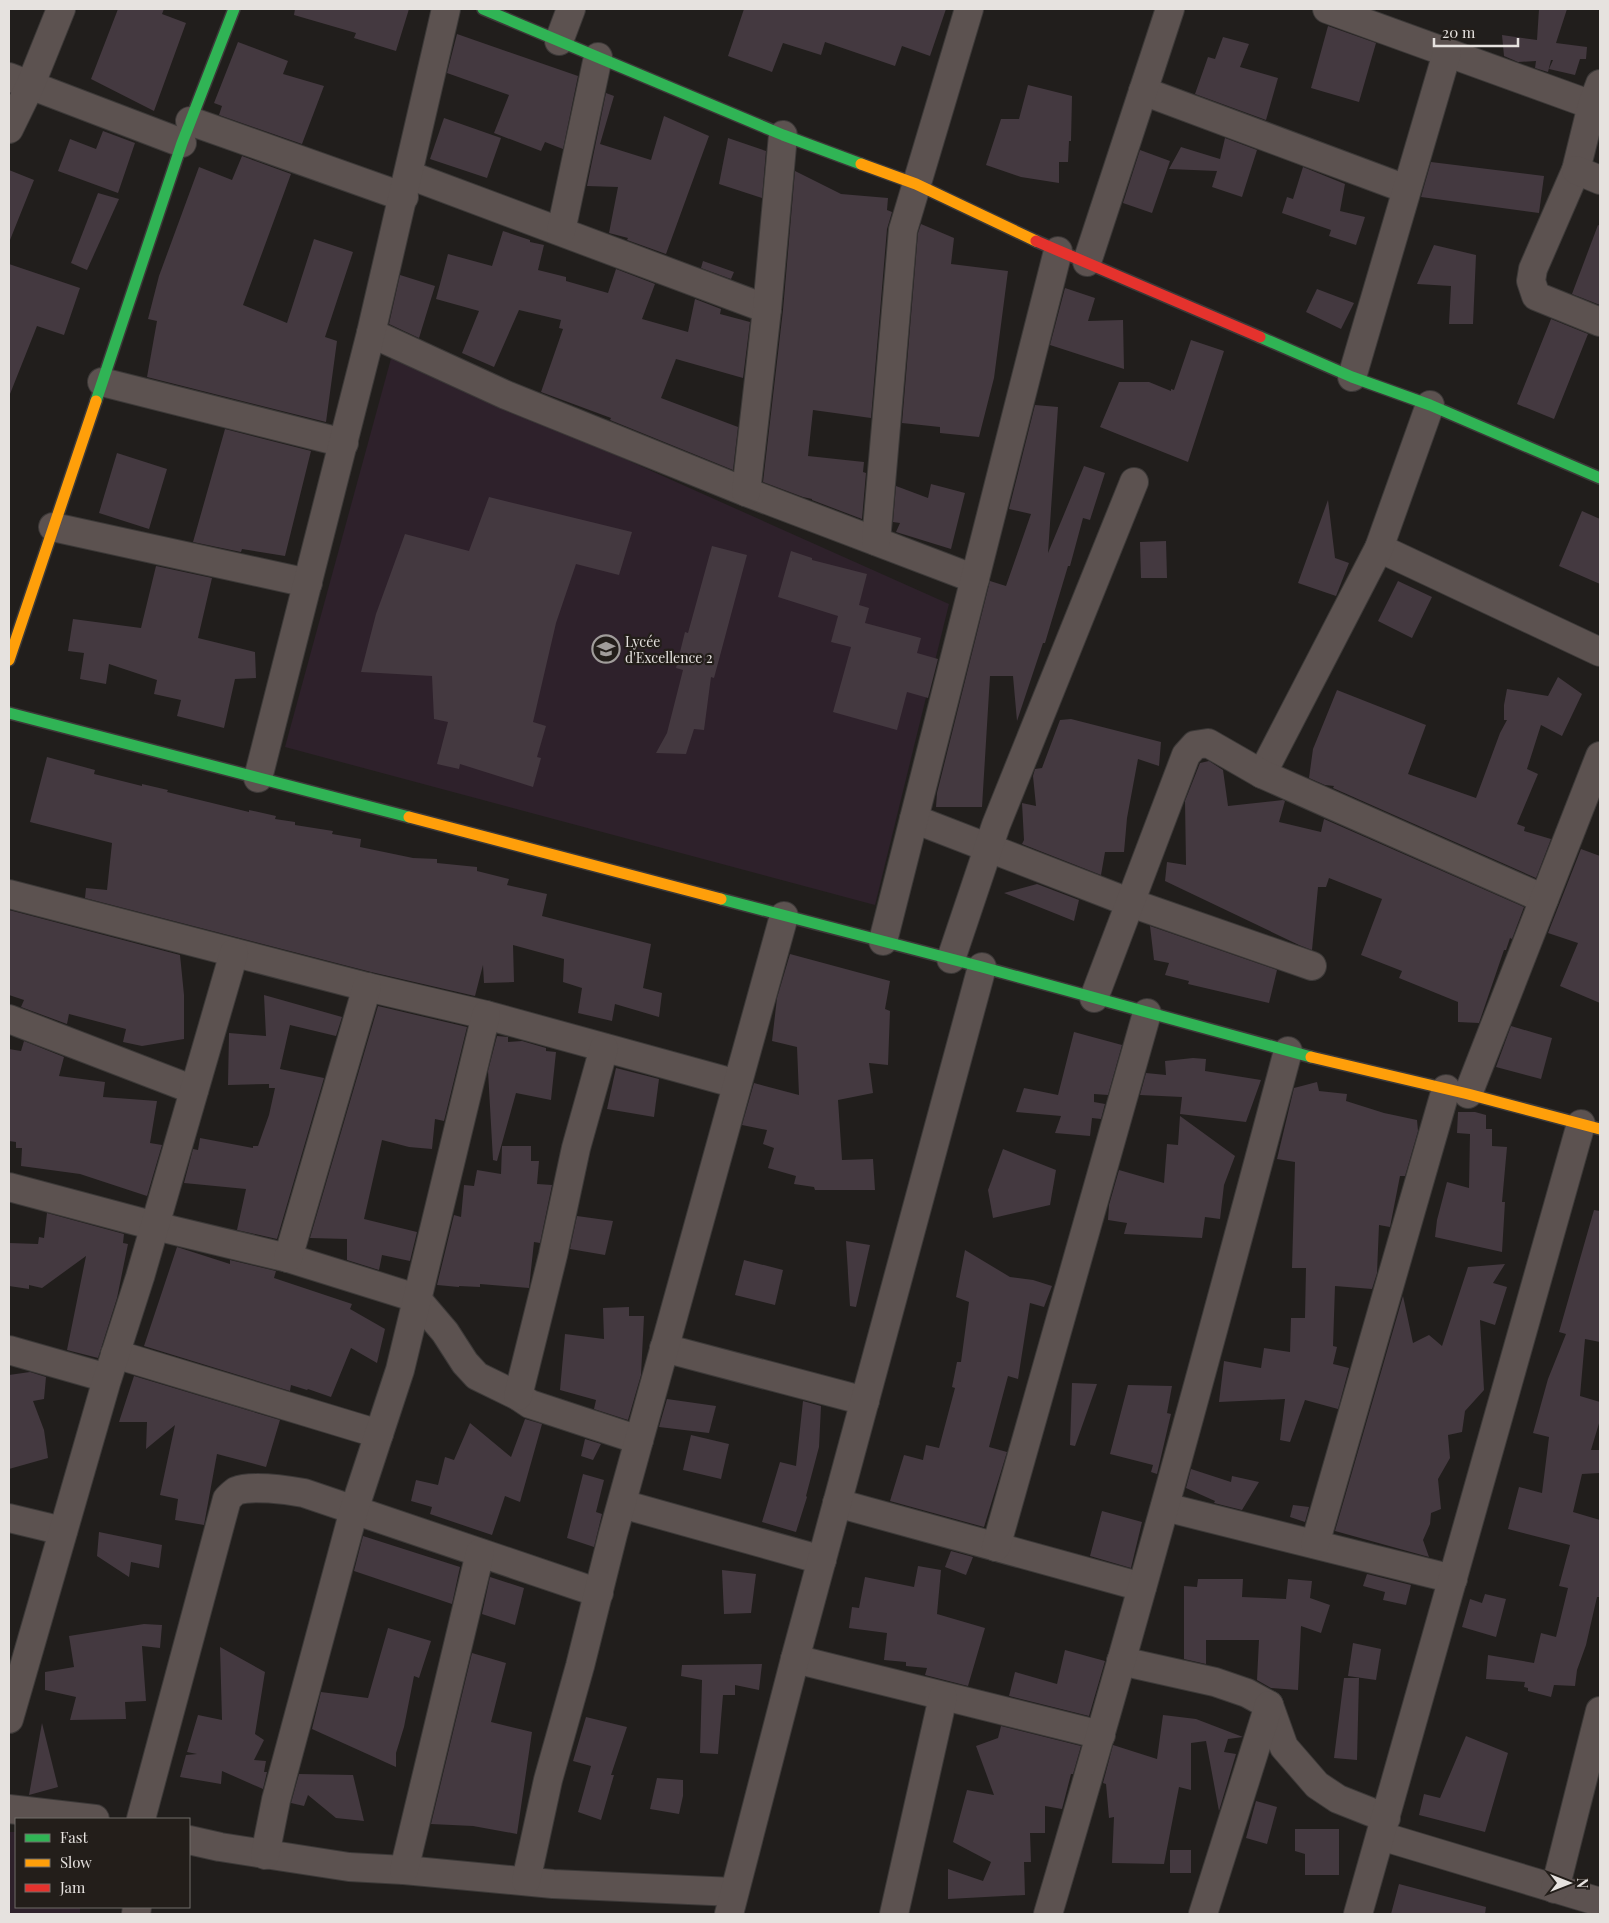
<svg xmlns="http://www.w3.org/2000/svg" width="1609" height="1923" font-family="'Playfair Display',serif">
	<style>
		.education { fill: #2e212b }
		.building { fill: #443940 }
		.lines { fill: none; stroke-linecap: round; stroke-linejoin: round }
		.street-casing { stroke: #3c3938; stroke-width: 30 }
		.fast-casing { stroke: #3c3938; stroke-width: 14 }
		.slow-casing { stroke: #3c3938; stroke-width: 14 }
		.jam-casing { stroke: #3c3938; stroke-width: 14 }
		.street { stroke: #5c5250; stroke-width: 28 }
		.fast { stroke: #30b455; stroke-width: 11 }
		.slow { stroke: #ff9f0a; stroke-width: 11 }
		.jam { stroke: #e5322d; stroke-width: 11 }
		.labels { text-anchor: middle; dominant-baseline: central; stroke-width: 4.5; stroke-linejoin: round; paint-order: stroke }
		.poi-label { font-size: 14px; fill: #e6e2df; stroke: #231e1a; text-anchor: start }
	</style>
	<rect width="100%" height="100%" fill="#211e1c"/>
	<g class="education">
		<polygon points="392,355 949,604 875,905 285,747"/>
		<polygon points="9,1832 16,1832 16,1907 80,1907 80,1914 9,1914"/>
	</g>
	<g class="building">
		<polygon points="118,9 164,9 162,14 186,23 154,111 91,79"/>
		<polygon points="295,9 409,9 396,51 354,38 356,33 294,15"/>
		<polygon points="744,9 946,9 930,56 902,46 895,66 825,42 821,55 783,43 772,72 728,56"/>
		<polygon points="1539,9 1567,9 1556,43 1587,47 1586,59 1580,59 1575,75 1549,69 1553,60 1551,60 1548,72 1535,68 1536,61 1518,62 1504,56 1502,35 1537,40"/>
		<polygon points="1328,26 1376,43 1359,102 1311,88"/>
		<polygon points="457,34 578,76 563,149 545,142 541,151 494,133 509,95 447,73"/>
		<polygon points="1223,37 1249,44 1240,67 1278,78 1266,120 1195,94 1208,57 1215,59"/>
		<polygon points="238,42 288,61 283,74 324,86 302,144 219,115 222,106 214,103"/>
		<polygon points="1028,85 1072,96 1071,141 1069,141 1068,162 1059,162 1059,183 1021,177 986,165 1001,119 1019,119"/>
		<polygon points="606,93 614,96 600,144 651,160 664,116 709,136 666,254 627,240 628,238 609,233 618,187 587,186"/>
		<polygon points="444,118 501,138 487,178 430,159"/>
		<polygon points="103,131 135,143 118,193 58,171 70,139 96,149"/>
		<polygon points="728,138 766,151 762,198 719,184"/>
		<polygon points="1225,138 1257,150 1242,197 1212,187 1217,171 1169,169 1181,147 1220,159"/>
		<polygon points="1140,150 1170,161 1152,213 1123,203"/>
		<polygon points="242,156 291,174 243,305 287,323 314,239 353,252 325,337 337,341 326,422 147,377 157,321 148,319 159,276 199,167 232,180"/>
		<polygon points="1431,162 1544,176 1539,213 1421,197"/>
		<polygon points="1303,167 1345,184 1340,211 1365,217 1356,245 1329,236 1331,230 1282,213 1287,197 1293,199"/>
		<polygon points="9,170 34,180 10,240 9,240"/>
		<polygon points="795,171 841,194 888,198 887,210 892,212 887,229 871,418 813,410 808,456 864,462 863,472 866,473 862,519 812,500 812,499 803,497 763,482 783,310"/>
		<polygon points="98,193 119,199 87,270 71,263"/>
		<polygon points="921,224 954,238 951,264 1008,271 994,378 979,437 940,433 940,427 902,423 918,233"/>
		<polygon points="1598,225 1600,226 1600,305 1572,294"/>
		<polygon points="503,231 530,240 530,242 544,245 538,270 566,277 566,281 608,293 616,269 655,284 642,319 688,332 695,299 721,309 720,314 750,322 743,378 676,359 661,398 738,427 733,470 610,420 611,418 541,392 563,329 559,328 561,320 519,310 494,367 462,353 479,311 436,299 448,254 492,266"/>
		<polygon points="1434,245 1476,255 1473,324 1449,324 1451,286 1417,284"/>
		<polygon points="703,261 734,272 731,279 701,268"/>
		<polygon points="9,264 80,288 64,335 37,326 10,394 9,393"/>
		<polygon points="400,275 435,286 419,338 389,324"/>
		<polygon points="1065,288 1095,298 1088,321 1123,320 1124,369 1050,345"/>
		<polygon points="1317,289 1354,303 1341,329 1306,312"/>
		<polygon points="1551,319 1588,334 1554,419 1517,404"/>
		<polygon points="1191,340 1224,351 1188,462 1100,427 1119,382 1149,382 1171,391 1171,389 1174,390"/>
		<polygon points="1035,405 1058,407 1048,553 1084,466 1105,473 1090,520 1083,518 1070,566 1068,566 1045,643 1043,643 1017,721 1013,676 990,676 982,807 936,807 937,793 990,581 1006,586 1031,514 1009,509"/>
		<polygon points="225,429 311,451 285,556 242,549 241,552 193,542"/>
		<polygon points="117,453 167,469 149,529 99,513"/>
		<polygon points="931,484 965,493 951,549 896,532 900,523 893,522 896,486 928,498"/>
		<polygon points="489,497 632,532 619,575 576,564 556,623 533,722 546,726 537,757 541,758 533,787 460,764 459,769 437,764 448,722 434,719 432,676 361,672 376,614 405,534 469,551"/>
		<polygon points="1328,500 1335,558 1349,563 1336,596 1298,583"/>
		<polygon points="1582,511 1600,519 1600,584 1559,566"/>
		<polygon points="1166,541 1167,578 1141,578 1140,542"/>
		<polygon points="712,546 747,555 714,678 711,677 704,730 694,729 686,754 656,753 667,733 683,670 676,668 685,632 688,633"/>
		<polygon points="791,551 812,558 812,560 867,574 859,605 869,608 865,623 921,638 917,653 938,659 928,698 907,692 897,730 833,712 851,647 831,642 838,616 778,597"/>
		<polygon points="156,566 212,578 198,638 255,652 256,678 235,679 224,728 177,716 181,700 154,694 157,680 109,664 106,684 80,679 84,653 68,651 73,619 141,628"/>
		<polygon points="1398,581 1432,597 1412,638 1378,621"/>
		<polygon points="1558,677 1582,694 1562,736 1541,725 1527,769 1538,774 1517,824 1525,827 1524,831 1551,839 1536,878 1333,788 1334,786 1325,785 1309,778 1313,749 1337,690 1426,725 1408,774 1476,798 1500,733 1507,720 1504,720 1504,705 1507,689 1548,696"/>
		<polygon points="1071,719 1161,742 1159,766 1138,759 1127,818 1124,852 1105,852 1101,875 1022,844 1024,840 1022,803 1036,806 1033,776 1035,769 1042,768 1060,720"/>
		<polygon points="47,757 95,770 94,774 142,786 142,784 168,790 167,792 249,812 249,810 276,816 275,819 295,822 295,825 333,831 332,834 361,839 360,847 413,858 437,859 437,863 477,867 477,871 509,879 507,885 547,894 542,916 651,944 643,988 662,993 659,1017 615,1004 612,1021 578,1013 582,988 563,982 564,959 513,945 514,982 484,983 483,965 475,996 371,972 85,898 86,888 107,890 112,843 30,822"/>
		<polygon points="1209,761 1223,770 1228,806 1283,800 1285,801 1279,822 1321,832 1324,819 1524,907 1512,939 1510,938 1506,950 1504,950 1479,1023 1458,1022 1458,1002 1399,978 1402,971 1361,955 1382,899 1329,878 1326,887 1318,887 1312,950 1299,945 1165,881 1167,862 1186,865 1185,801 1200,763"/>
		<polygon points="1581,849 1600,856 1600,1003 1560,986 1578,943 1548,933"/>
		<polygon points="1037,884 1079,900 1074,921 1004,893"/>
		<polygon points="9,910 180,955 184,995 184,1039 142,1046 123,1042 126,1029 69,1014 67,1024 21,1007 24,1000 9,995"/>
		<polygon points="1150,926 1277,970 1269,1003 1188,984 1189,981 1165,975 1169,963 1154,960"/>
		<polygon points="790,954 890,981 885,1009 890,1011 888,1065 869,1063 873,1093 838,1100 842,1160 873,1159 875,1190 815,1190 814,1187 794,1184 796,1176 768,1168 774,1148 763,1144 767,1130 742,1125 754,1083 799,1095 797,1047 772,1041 777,998"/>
		<polygon points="264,995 342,1017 336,1036 290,1025 280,1069 324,1078 277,1239 237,1230 246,1189 184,1183 193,1149 198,1150 200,1138 253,1148 253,1146 258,1146 269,1115 275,1088 269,1088 269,1084 228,1085 229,1033 266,1036"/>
		<polygon points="378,1006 467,1027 444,1121 435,1119 432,1149 409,1147 382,1140 364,1219 417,1232 410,1261 382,1255 379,1270 347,1260 347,1239 310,1238"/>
		<polygon points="1511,1026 1552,1038 1541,1079 1496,1067"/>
		<polygon points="1074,1032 1122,1045 1108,1095 1094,1094 1094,1102 1105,1104 1101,1119 1092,1118 1090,1136 1055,1133 1061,1116 1016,1112 1024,1088 1058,1095"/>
		<polygon points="497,1036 508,1037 508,1042 522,1041 546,1048 546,1051 556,1052 551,1100 516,1093 497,1161 493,1160 488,1071"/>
		<polygon points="24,1041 64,1057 59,1076 105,1082 103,1097 157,1101 150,1143 162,1145 147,1196 80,1174 21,1166 22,1148 16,1148 16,1142 9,1141 9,1049 21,1051"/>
		<polygon points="1193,1058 1206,1059 1205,1071 1261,1080 1246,1122 1180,1114 1182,1097 1140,1095 1146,1073 1166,1075 1165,1061"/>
		<polygon points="616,1068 659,1079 654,1117 607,1109"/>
		<polygon points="1317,1082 1319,1091 1347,1094 1346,1101 1384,1113 1417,1120 1418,1131 1405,1176 1400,1176 1390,1227 1379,1225 1377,1273 1372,1289 1335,1286 1333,1346 1337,1347 1333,1364 1349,1368 1338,1409 1305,1400 1290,1442 1280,1440 1285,1399 1219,1402 1224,1361 1261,1368 1264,1348 1290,1352 1291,1318 1305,1318 1306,1268 1292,1268 1295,1162 1277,1159 1294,1088"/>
		<polygon points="1458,1112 1475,1112 1486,1115 1486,1129 1492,1129 1492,1146 1507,1147 1502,1202 1505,1202 1502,1252 1435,1237 1437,1220 1447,1182 1469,1188 1470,1134 1457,1133"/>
		<polygon points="1180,1116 1235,1156 1224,1185 1220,1219 1205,1217 1202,1238 1124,1234 1127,1223 1108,1220 1109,1205 1119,1170 1164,1183 1167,1144 1178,1145"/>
		<polygon points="502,1146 531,1146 531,1161 539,1161 537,1184 552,1185 540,1243 534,1242 529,1288 480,1284 480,1287 459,1286 459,1287 437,1285 454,1215 461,1217 464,1185 474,1186 477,1170 501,1174"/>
		<polygon points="1003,1149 1056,1170 1050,1205 993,1218 988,1190"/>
		<polygon points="1594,1210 1600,1211 1600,1342 1585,1339 1580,1396 1600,1402 1600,1420 1591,1450 1600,1450 1600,1473 1582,1474 1573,1512 1600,1520 1600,1597 1597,1597 1586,1645 1577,1670 1575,1686 1554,1685 1551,1697 1528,1691 1528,1688 1524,1687 1525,1682 1486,1679 1488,1655 1534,1663 1541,1633 1556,1637 1568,1588 1559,1586 1570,1545 1508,1529 1519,1487 1542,1493 1549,1437 1533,1433 1548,1379 1566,1334 1559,1332"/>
		<polygon points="47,1213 124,1234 123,1243 128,1244 117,1298 98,1358 67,1350 86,1256 42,1288 29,1285 29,1289 9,1286 9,1243 38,1244 39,1237 44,1238"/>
		<polygon points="577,1216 613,1221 605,1255 570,1249"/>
		<polygon points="846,1241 870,1245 856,1307 850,1306"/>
		<polygon points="177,1247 230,1264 230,1260 276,1271 274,1278 352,1304 350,1309 385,1329 377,1363 351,1348 331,1397 308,1389 307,1390 291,1385 290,1391 144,1346"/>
		<polygon points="965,1250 1010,1277 1033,1280 1052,1286 1044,1307 1030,1303 1018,1379 1008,1376 989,1447 1007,1452 984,1527 890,1501 904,1455 923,1460 926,1445 939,1448 955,1388 952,1387 957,1362 961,1362 969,1302 956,1297"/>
		<polygon points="744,1260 783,1270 775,1305 735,1295"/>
		<polygon points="1505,1264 1493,1283 1507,1287 1495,1325 1480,1320 1484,1390 1465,1411 1462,1432 1448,1435 1450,1458 1438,1479 1441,1509 1431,1513 1430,1524 1423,1540 1429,1557 1335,1531 1403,1296 1413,1343 1429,1335 1442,1346 1468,1267"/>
		<polygon points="629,1307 629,1316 644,1316 641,1375 628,1420 594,1409 596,1400 560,1390 565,1334 604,1339 603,1308"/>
		<polygon points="30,1372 46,1377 44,1399 33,1401 44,1430 48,1458 9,1469 9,1375"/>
		<polygon points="134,1376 280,1420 266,1467 217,1454 204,1525 175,1520 178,1499 160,1495 175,1425 146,1449 147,1422 119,1422"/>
		<polygon points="1072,1383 1097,1384 1075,1446 1070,1445"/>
		<polygon points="1128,1385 1172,1386 1167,1413 1171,1414 1157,1474 1151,1472 1153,1465 1110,1454"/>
		<polygon points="667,1399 716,1406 709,1433 659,1427"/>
		<polygon points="803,1401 821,1406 819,1447 806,1496 807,1497 796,1532 762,1522 780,1462 796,1466"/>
		<polygon points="525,1419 542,1424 520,1502 505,1496 492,1535 430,1514 432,1507 411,1501 416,1480 438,1485 445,1457 454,1460 470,1423 511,1457"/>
		<polygon points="691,1435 729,1444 721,1479 683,1470"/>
		<polygon points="585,1439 601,1444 593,1460 581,1456"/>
		<polygon points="1191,1469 1231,1482 1232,1476 1259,1482 1242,1510 1214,1503 1215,1501 1186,1488"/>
		<polygon points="583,1474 604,1480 596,1512 602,1514 594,1547 567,1538"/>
		<polygon points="1293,1505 1309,1507 1305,1522 1290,1517"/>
		<polygon points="1102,1511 1142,1522 1131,1568 1090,1556"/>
		<polygon points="99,1532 162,1545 159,1568 131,1562 129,1577 97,1556"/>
		<polygon points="363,1536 460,1567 452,1604 354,1571"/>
		<polygon points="951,1551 973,1557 966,1575 945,1567"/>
		<polygon points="918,1566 941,1570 937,1614 985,1628 968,1686 925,1675 927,1668 906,1666 906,1662 884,1660 887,1633 849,1628 852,1607 859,1608 865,1577 914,1587"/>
		<polygon points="722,1570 756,1574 751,1613 724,1614"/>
		<polygon points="1367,1574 1411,1585 1406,1605 1383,1600 1385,1592 1363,1586"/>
		<polygon points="490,1577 524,1588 515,1625 482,1614"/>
		<polygon points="1198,1579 1243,1579 1242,1597 1286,1599 1288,1579 1312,1581 1310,1598 1330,1605 1321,1633 1301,1626 1298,1690 1271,1688 1257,1680 1259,1640 1206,1640 1206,1664 1184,1659 1184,1586 1197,1587"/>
		<polygon points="1485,1594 1506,1599 1496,1637 1462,1627 1470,1599 1482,1603"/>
		<polygon points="144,1624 162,1625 160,1648 142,1646 146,1701 125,1702 126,1719 70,1720 76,1697 45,1690 45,1672 74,1667 69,1636"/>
		<polygon points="388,1628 431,1641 419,1678 414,1676 404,1727 396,1753 396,1767 312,1729 321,1692 368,1698"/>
		<polygon points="1353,1643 1381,1649 1376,1680 1348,1676"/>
		<polygon points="220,1647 265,1672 255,1734 264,1740 254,1760 266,1761 264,1772 267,1772 263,1789 222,1771 221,1784 180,1777 186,1755 197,1754 187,1752 198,1715 222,1720"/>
		<polygon points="1065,1650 1105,1661 1089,1716 1009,1696 1015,1672 1057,1684"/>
		<polygon points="472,1653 506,1663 491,1722 532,1732 517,1834 473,1826 431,1824"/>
		<polygon points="762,1664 759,1690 735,1685 735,1695 723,1695 718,1754 700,1753 702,1680 681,1676 682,1665"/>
		<polygon points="1344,1678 1359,1678 1357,1760 1334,1758"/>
		<polygon points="1163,1715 1196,1719 1243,1737 1228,1739 1224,1752 1236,1754 1219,1811 1206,1741 1191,1743 1191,1790 1179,1787 1164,1864 1112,1863 1114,1817 1109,1818 1106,1784 1103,1783 1113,1745 1157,1759"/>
		<polygon points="586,1717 627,1727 611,1775 614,1775 601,1820 578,1812 591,1766 573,1761"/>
		<polygon points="42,1723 58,1787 29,1795"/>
		<polygon points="1001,1726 1081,1746 1073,1774 1071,1774 1062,1809 1045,1806 1045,1833 1030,1833 1031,1862 1024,1862 1025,1895 948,1899 948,1869 983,1881 991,1862 953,1842 967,1790 994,1795 976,1746 998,1738"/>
		<polygon points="1466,1736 1508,1753 1485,1832 1419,1815 1424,1794 1440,1798"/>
		<polygon points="299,1774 353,1775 364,1821 336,1818 308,1795 304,1806 291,1803"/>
		<polygon points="657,1778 683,1780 683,1796 679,1814 650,1809"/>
		<polygon points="1256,1801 1277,1807 1267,1844 1246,1838"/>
		<polygon points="1295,1829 1339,1829 1339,1875 1305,1875 1305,1854 1295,1851"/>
		<rect x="1170" y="1850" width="21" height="23"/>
		<polygon points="1399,1884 1486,1907 1485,1914 1391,1914"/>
	</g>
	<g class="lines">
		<g class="street-casing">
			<g id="street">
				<polyline points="1327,9 1592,105"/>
				<polyline points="559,41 571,9"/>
				<polyline points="9,77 182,143"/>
				<polyline points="1600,84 1592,105 1576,170 1533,269 1531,281 1536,296 1600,322"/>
				<polyline points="1143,91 1406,189"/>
				<polyline points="190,121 404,197"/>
				<polyline points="9,129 30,86 61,9"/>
				<polyline points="1576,170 1600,180"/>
				<polyline points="409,175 767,309"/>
				<polyline points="561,231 598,57"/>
				<polyline points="1087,262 1170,9"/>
				<polyline points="371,333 506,395 746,492 975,579"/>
				<polyline points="1352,377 1447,53"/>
				<polyline points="102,382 344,443"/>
				<polyline points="746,492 767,309 783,135"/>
				<polyline points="53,527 308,583"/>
				<polyline points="876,541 903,230 969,9"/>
				<polyline points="1379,548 1600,652"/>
				<polyline points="1262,774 1379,548 1430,405"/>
				<polyline points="258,778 371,333 446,9"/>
				<polyline points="914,819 1131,903 1312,966"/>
				<polyline points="9,894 367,987 486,1015 737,1084"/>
				<polyline points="883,941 1058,251"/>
				<polyline points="951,959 996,825 1134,482"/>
				<polyline points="1094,998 1186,755 1195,745 1208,743 1262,774 1544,899"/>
				<polyline points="9,1019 194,1090"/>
				<polyline points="1468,1094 1600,756"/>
				<polyline points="9,1187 155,1226 288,1258 416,1298 445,1332 465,1363 477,1376 518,1396 530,1404 639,1440"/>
				<polyline points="288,1258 367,987"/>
				<polyline points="664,1348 865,1401"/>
				<polyline points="9,1350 107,1378"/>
				<polyline points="115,1354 379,1434"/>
				<polyline points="518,1396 553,1255 576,1148 604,1048"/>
				<polyline points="837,1503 1142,1587"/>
				<polyline points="622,1504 822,1560"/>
				<polyline points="1165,1507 1453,1579"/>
				<polyline points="9,1518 63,1531"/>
				<polyline points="1315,1544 1446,1089"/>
				<polyline points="996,1547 1147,1013"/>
				<polyline points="795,1659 1101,1735"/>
				<polyline points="1121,1661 1215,1682 1247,1693 1269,1705 1284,1747 1317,1785 1338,1799 1386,1818"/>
				<polyline points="9,1719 106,1383 140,1277 234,953"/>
				<polyline points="9,1809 95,1819"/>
				<path d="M141,1819l86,-320c3,-3 6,-6 9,-8 15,-6 51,-1 68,2l295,100"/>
				<polyline points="1381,1836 1600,1902"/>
				<polyline points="189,1840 220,1847 349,1867 404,1870 553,1884 734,1892"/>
				<polyline points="265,1855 276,1800 354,1510 400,1370 486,1015"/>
				<polyline points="404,1870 480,1553"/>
				<polyline points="526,1881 548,1780 580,1666 613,1534 784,916"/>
				<polyline points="1555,1889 1600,1711"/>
				<polyline points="136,1914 137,1907"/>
				<polyline points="729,1914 795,1659 982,967"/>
				<polyline points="894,1914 943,1697"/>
				<path d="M1048,1914c85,-286 163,-574 240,-863"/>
				<polyline points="1203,1914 1269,1705"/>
				<polyline points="1358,1914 1581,1124"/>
			</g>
		</g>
		<g class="fast-casing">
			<g id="fast">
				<polyline points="483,9 783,135 861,164"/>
				<polyline points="1260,337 1352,377 1430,405 1600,478"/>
				<polyline points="96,401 182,143 234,9"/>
				<polyline points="9,713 409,817"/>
				<polyline points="721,899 982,967 1311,1057"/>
			</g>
		</g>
		<g class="slow-casing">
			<g id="slow">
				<polyline points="861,164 916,184 1036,241"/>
				<polyline points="9,660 96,401"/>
				<polyline points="409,817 721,899"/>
				<polyline points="1311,1057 1468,1094 1600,1129"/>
			</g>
		</g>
		<g class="jam-casing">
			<polyline id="jam" points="1036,241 1260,337"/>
		</g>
		<use href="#street" class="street"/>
		<use href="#fast" class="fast"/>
		<use href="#slow" class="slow"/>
		<use href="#jam" class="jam"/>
	</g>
	<defs>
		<g id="school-ring" transform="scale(1.4375)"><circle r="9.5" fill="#231e1a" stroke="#a19d9b" stroke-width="1.5"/><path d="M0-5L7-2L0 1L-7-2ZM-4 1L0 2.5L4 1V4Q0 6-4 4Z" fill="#a19d9b"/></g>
	</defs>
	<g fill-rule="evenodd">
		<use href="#school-ring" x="606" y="649"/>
	</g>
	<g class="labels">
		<g class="poi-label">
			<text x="625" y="641">Lycée<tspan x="625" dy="16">d'Excellence 2</tspan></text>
		</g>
	</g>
	<rect width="1609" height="1923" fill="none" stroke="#e6e2df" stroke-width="20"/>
	<rect x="15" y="1818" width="175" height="90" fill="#231e1a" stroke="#716c69"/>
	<rect x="25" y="1834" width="25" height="8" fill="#30b455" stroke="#716c69"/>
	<text x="60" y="1843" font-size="15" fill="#e6e2df">Fast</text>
	<rect x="25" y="1859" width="25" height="8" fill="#ff9f0a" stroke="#716c69"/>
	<text x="60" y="1868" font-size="15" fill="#e6e2df">Slow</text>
	<rect x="25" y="1884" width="25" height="8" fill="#e5322d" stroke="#716c69"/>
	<text x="60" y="1893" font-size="15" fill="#e6e2df">Jam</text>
	<g transform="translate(1569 1883) rotate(90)" stroke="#231e1a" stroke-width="4" paint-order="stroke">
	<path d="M0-4L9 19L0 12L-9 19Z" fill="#e6e2df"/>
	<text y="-8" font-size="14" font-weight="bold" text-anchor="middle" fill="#e6e2df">N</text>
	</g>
	<path d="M1434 38v8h84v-8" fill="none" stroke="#e6e2df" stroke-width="2.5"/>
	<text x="1442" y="38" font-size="15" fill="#e6e2df" stroke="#231e1a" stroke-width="4" paint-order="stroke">20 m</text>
</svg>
